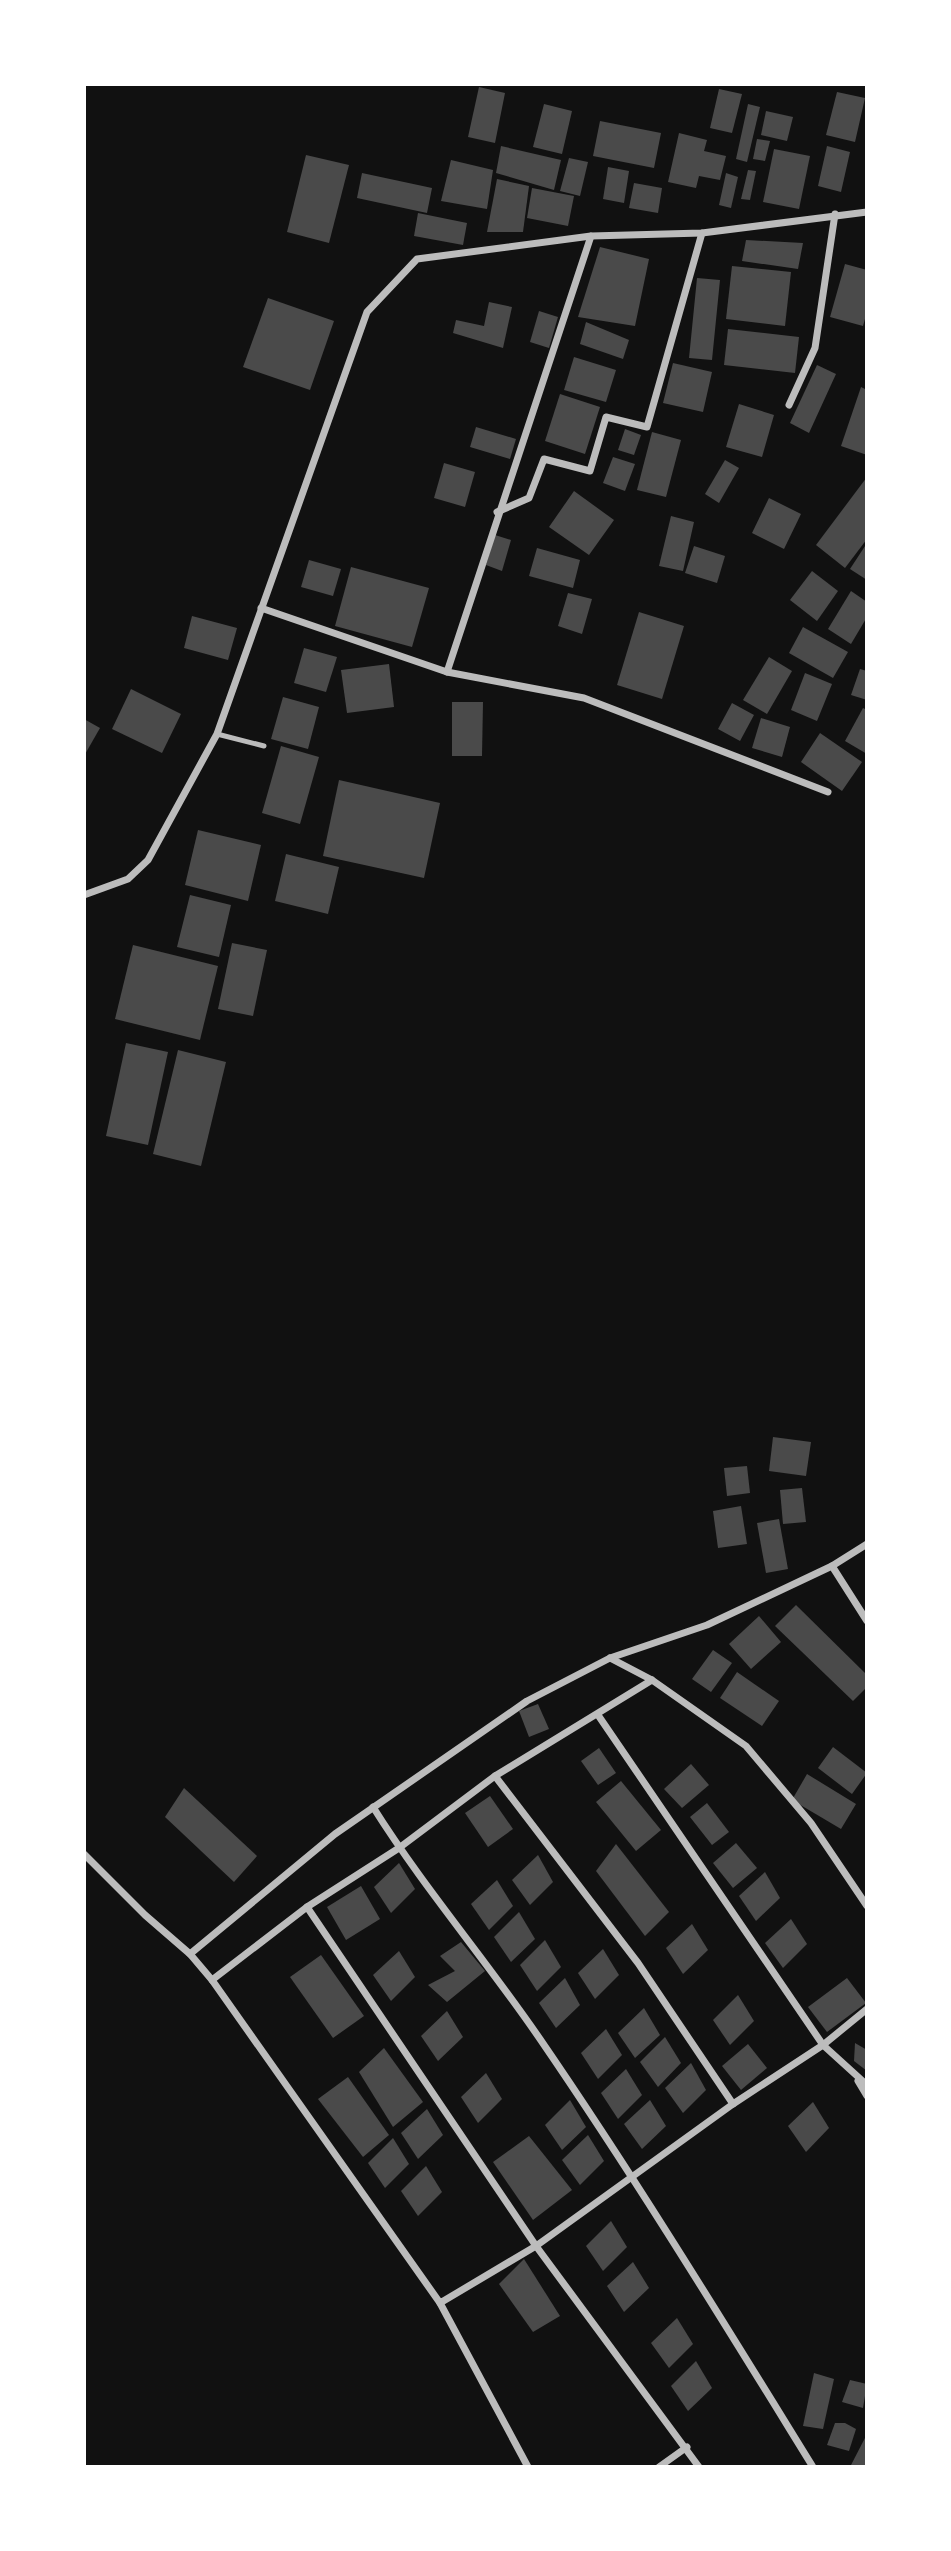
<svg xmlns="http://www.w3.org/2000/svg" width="951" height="2551" font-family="'Zilla Slab',serif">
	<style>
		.building { fill: #4a4a4a }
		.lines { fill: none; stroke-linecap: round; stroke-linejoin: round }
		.service { stroke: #bcbcbc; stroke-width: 5 }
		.minor { stroke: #bcbcbc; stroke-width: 7 }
	</style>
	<rect width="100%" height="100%" fill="#111"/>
	<g class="building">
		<polygon points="479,87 505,93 495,143 468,137"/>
		<polygon points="719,89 742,94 732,133 710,128"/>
		<polygon points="837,92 865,98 855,142 826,135"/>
		<polygon points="544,104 572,111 562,154 533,147"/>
		<polygon points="748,104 760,107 747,162 736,159"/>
		<polygon points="766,111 793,117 787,141 761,135"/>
		<polygon points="600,121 661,133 654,168 593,156"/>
		<polygon points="679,133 707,140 704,151 726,156 720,180 699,176 696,188 668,182"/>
		<polygon points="757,139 770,141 765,161 753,159"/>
		<polygon points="501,146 561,160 554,190 496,173"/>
		<polygon points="827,146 850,152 841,192 818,186"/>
		<polygon points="774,149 810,156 799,209 763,202"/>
		<polygon points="306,155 349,165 329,243 287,232"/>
		<polygon points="569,158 588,162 580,196 560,191"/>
		<polygon points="451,160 493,170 487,209 441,201"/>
		<polygon points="608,167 629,171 624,203 603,199"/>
		<polygon points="748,170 756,171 750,200 741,199"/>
		<polygon points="362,173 432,188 427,213 357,198"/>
		<polygon points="726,173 738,177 731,208 719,205"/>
		<polygon points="497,179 529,186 523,232 487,232"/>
		<polygon points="634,183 662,188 658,213 629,208"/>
		<polygon points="532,188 574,196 568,226 527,218"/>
		<polygon points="418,213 467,223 463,245 414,236"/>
		<polygon points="746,240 803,243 798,269 742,261"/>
		<polygon points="600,247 649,259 635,326 578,317"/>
		<polygon points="845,264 867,270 867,312 863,326 830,317"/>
		<polygon points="732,266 791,272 785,326 726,319"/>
		<polygon points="697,278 720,280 712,360 689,358"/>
		<polygon points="268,298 334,321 310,390 243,367"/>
		<polygon points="489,302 512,307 503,348 453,333 456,320 484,326"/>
		<polygon points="539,311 558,317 549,348 530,342"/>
		<polygon points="586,322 629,340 623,359 580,344"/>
		<polygon points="728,329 799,337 795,373 724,365"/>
		<polygon points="574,357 616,370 606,402 564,390"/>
		<polygon points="673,363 712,372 703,412 663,403"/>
		<polygon points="817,365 836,374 809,433 790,423"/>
		<polygon points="861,387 867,390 867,455 841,446"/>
		<polygon points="560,394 600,407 585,454 545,441"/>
		<polygon points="739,404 774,415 762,457 726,447"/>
		<polygon points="476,427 516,439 510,459 470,447"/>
		<polygon points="625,429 641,435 634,455 618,450"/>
		<polygon points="652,432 681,440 666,497 637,490"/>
		<polygon points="613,457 635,464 625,491 603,483"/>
		<polygon points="725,460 739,468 719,503 705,494"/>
		<polygon points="444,463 475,472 465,507 434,498"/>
		<polygon points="867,477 867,539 845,568 816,545"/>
		<polygon points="574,491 614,520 589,555 549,527"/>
		<polygon points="769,498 801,514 784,549 752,533"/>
		<polygon points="671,516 694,522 683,571 659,566"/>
		<polygon points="495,535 511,540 502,571 486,565"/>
		<polygon points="867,543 867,580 850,569"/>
		<polygon points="694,546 725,556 717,583 685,573"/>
		<polygon points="537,548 580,560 573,588 529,576"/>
		<polygon points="309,560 341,569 333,596 301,587"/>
		<polygon points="351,567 429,588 412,647 335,626"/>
		<polygon points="812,571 838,591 817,621 790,600"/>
		<polygon points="851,591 867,602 867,617 851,644 828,629"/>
		<polygon points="568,593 592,599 582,634 558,626"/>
		<polygon points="639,612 684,626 662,699 617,685"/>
		<polygon points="192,616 237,628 228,660 184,648"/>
		<polygon points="803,627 848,652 833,678 789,653"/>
		<polygon points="304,648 337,657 326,692 294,683"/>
		<polygon points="769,657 792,671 767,714 743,700"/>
		<polygon points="389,664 394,707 347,713 341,670"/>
		<polygon points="860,669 867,671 867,700 851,695"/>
		<polygon points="805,673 832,684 817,721 791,710"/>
		<polygon points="131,689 181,714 162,753 112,729"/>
		<polygon points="283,697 319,707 308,749 271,739"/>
		<polygon points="452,702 483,702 482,756 452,756"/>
		<polygon points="732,703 754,715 740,741 718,729"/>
		<polygon points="863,708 867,710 867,754 845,741"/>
		<polygon points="761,718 790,727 782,757 752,748"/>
		<polygon points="84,719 100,728 84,756"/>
		<polygon points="820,733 862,762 842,791 801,762"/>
		<polygon points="281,746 319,757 300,824 262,813"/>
		<polygon points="339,780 440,803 424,878 323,856"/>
		<polygon points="198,830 261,845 248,901 185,885"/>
		<polygon points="286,854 339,867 328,914 275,901"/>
		<polygon points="190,895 231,905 219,957 177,947"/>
		<polygon points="232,943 267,950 253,1016 218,1009"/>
		<polygon points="133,945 218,966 200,1040 115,1019"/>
		<polygon points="126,1043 168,1052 148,1145 106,1136"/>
		<polygon points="178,1050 226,1062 201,1166 153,1154"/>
		<polygon points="773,1437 811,1442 806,1476 769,1471"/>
		<polygon points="747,1466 750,1493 727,1496 724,1468"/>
		<polygon points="802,1488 806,1522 783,1524 780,1490"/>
		<polygon points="741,1506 747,1544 718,1548 713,1511"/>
		<polygon points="779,1519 788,1569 766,1573 757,1523"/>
		<polygon points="796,1605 867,1675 867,1687 853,1701 775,1626"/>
		<polygon points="759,1616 781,1642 751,1669 729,1644"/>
		<polygon points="713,1650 732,1663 711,1692 692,1679"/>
		<polygon points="737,1672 779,1701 762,1726 720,1698"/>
		<polygon points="538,1704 549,1729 529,1737 519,1711"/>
		<polygon points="833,1747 867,1773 852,1794 818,1768"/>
		<polygon points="599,1748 616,1773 598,1785 581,1761"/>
		<polygon points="691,1764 709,1785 682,1808 664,1789"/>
		<polygon points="807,1774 856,1804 841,1829 792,1800"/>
		<polygon points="621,1781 661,1830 636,1851 596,1802"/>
		<polygon points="184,1788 257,1856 234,1882 165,1817"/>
		<polygon points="490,1796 513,1829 488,1847 465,1813"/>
		<polygon points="707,1803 729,1832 712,1845 690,1817"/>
		<polygon points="736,1843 757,1868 733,1888 713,1863"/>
		<polygon points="616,1844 669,1912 645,1936 596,1871"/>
		<polygon points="538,1855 553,1882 530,1905 512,1880"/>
		<polygon points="399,1863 415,1889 391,1913 374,1887"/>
		<polygon points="765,1872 780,1898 756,1921 739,1896"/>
		<polygon points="497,1880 513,1906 489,1930 471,1904"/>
		<polygon points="361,1886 380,1919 346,1940 327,1907"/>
		<polygon points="519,1912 535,1939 511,1962 494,1937"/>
		<polygon points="791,1919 807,1944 783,1968 765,1943"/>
		<polygon points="692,1924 708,1950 683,1974 666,1948"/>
		<polygon points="545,1940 561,1967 537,1991 520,1965"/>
		<polygon points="461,1942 485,1971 447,2002 428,1985 455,1971 440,1956"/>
		<polygon points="603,1949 619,1975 595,1999 578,1973"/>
		<polygon points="399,1951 415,1977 391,2001 373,1975"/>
		<polygon points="321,1955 364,2016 333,2038 290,1977"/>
		<polygon points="565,1978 580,2005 556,2028 539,2003"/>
		<polygon points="847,1978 866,2003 827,2032 808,2007"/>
		<polygon points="738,1995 754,2021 730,2045 713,2020"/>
		<polygon points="644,2008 660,2035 635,2058 618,2033"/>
		<polygon points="447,2011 463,2037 438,2061 421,2036"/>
		<polygon points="606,2029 622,2055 598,2079 581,2053"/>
		<polygon points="665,2037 681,2063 658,2087 640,2062"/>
		<polygon points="855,2043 867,2050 867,2071 854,2061"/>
		<polygon points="748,2044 767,2068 741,2090 722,2066"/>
		<polygon points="384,2048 423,2102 393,2127 359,2072"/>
		<polygon points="691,2063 706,2090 683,2113 665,2088"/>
		<polygon points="626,2069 642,2095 618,2119 601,2093"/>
		<polygon points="486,2073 502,2099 478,2123 461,2097"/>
		<polygon points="348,2077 389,2135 363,2157 318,2099"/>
		<polygon points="570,2100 586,2127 562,2150 545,2125"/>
		<polygon points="650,2100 666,2126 642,2149 624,2124"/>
		<polygon points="813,2102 829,2128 806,2152 788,2126"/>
		<polygon points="427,2109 443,2135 418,2159 401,2133"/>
		<polygon points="588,2135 604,2161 580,2185 562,2160"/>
		<polygon points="529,2136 572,2190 533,2220 493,2162"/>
		<polygon points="393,2138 409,2164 385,2188 368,2163"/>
		<polygon points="426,2166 442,2192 418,2216 401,2191"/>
		<polygon points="611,2221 627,2247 603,2271 586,2246"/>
		<polygon points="524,2259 560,2316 533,2332 499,2284"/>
		<polygon points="633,2262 649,2288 624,2312 607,2286"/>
		<polygon points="677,2318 693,2344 669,2368 651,2343"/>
		<polygon points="696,2361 712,2388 688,2411 671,2386"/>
		<polygon points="814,2373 834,2379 823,2429 803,2426"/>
		<polygon points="850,2380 867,2384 863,2408 842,2402"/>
		<polygon points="835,2423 845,2423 856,2429 849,2451 827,2445"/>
		<polygon points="867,2434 867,2467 850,2467"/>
	</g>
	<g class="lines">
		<polyline class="service" points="217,734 264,746"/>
		<g class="minor">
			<polyline points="789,405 815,348 835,214"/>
			<polyline points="497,512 529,498 544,459 590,471 606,417 647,427 702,233"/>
			<polyline points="261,608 447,672 591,236"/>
			<polyline points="447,672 584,698 828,792"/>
			<polyline points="84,895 128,879 148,860 217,734 367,312 417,259 591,236 702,233 867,212"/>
			<polyline points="832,1566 867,1621"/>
			<polyline points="610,1658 652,1680 746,1746 811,1823 867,1906"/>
			<polyline points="598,1715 823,2045 867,2085"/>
			<polyline points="495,1776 638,1963 733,2104"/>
			<path d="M373,1807c51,81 113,153 167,232 96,140 184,284 273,428"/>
			<polyline points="84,1854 145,1915 190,1954 212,1980 440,2303 536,2246 733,2104 823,2045 867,2009"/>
			<polyline points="307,1907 536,2246 699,2467"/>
			<polyline points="190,1954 335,1834 527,1701 610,1658 707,1625 832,1566 867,1544"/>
			<polyline points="212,1980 307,1907 399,1848 495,1776 652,1680"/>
			<polyline points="858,2081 867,2096"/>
			<polyline points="440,2303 528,2467"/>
			<polyline points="659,2467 687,2447"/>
		</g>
	</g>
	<rect width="951" height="2551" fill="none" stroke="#ffffff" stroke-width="172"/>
</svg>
